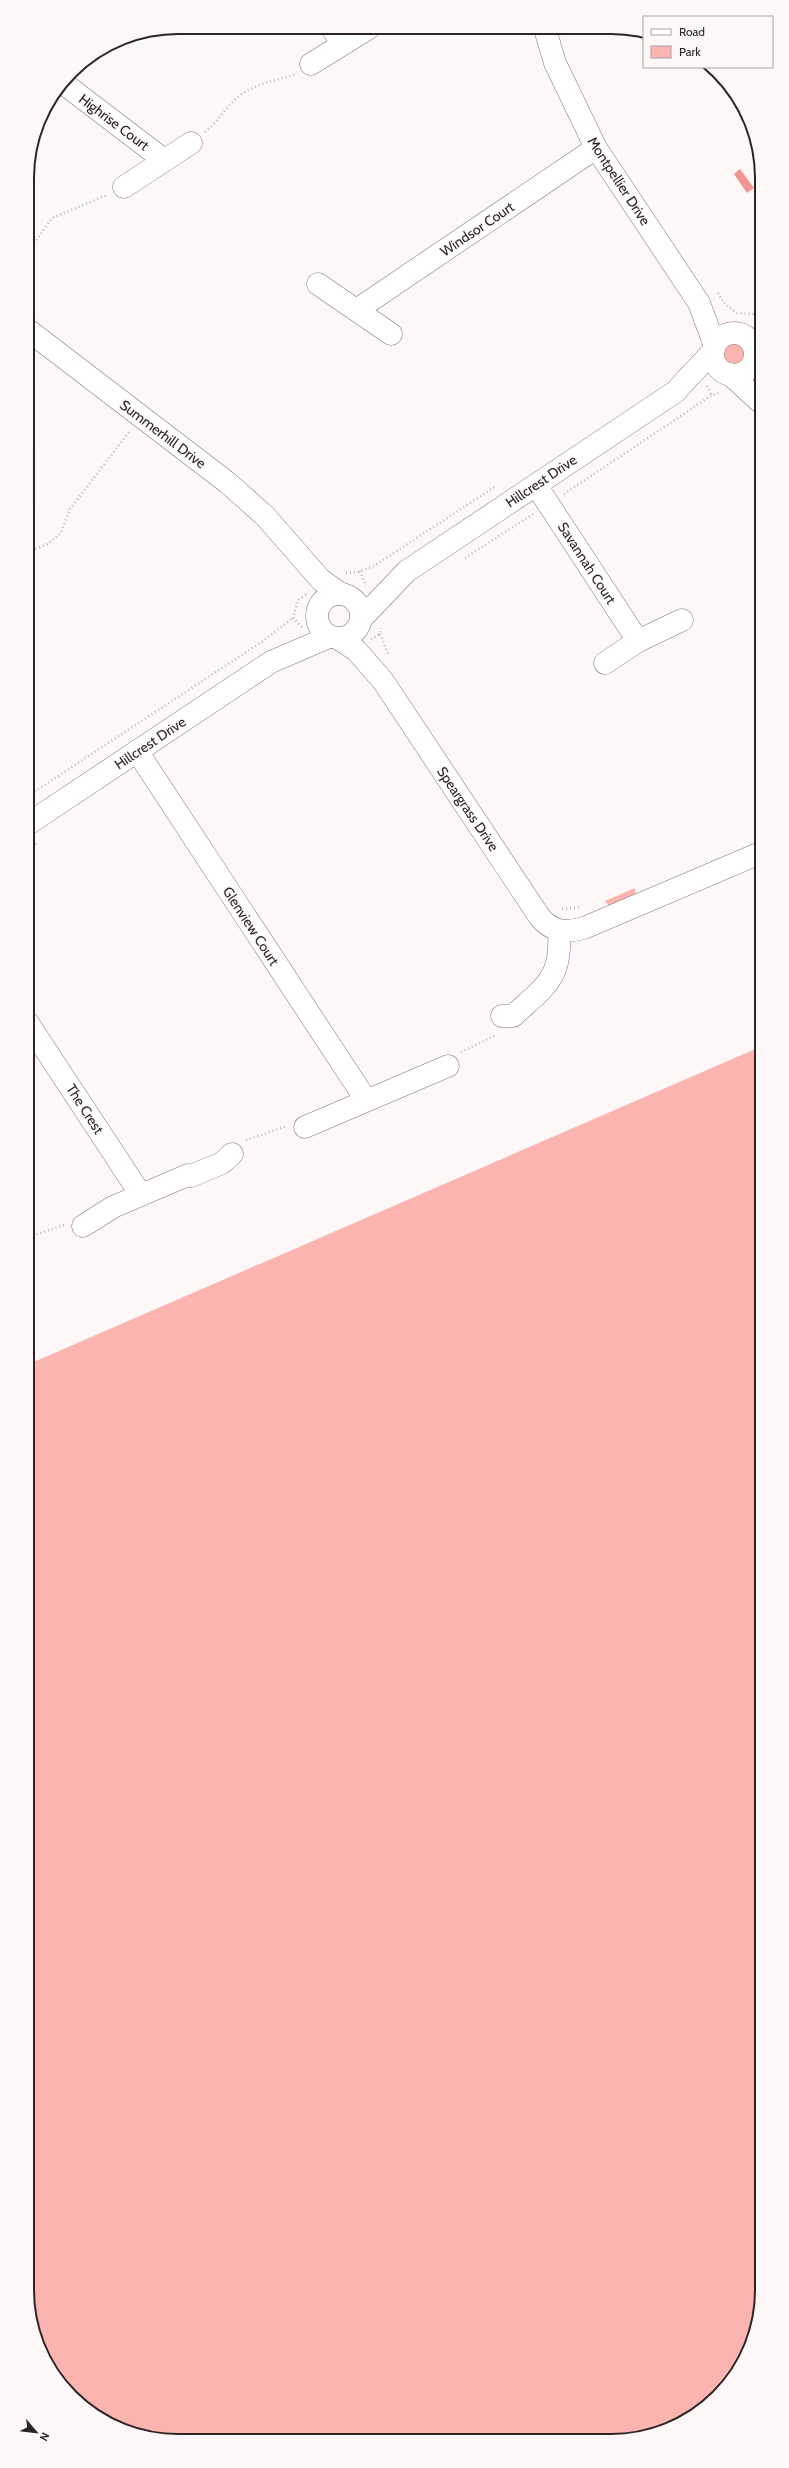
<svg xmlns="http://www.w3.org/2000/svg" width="789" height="2468" font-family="Cabin,sans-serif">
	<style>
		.green { fill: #fcb4b1 }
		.water { fill: #f09592 }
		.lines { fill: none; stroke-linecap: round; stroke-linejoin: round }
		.minor-casing { stroke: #837574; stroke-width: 23 }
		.path { stroke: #bbb5b5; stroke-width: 2.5; stroke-dasharray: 1 3; stroke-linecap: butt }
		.minor { stroke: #fff; stroke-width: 22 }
		.labels { text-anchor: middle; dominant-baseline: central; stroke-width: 3; stroke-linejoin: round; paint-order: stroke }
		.street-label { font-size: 14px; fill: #2b2525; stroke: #fef7f7 }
		.rim { fill: none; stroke: #2b2525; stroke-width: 2 }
	</style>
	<rect width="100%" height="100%" fill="#fef7f7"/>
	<g class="green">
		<circle cx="734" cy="354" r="11"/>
		<polygon points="635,888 636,898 611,909 605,901"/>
		<polygon points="760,1047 762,2299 751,2347 725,2389 686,2421 640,2438 149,2438 111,2425 71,2397 47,2365 30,2319 29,1364"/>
	</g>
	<polygon class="water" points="740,169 754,188 747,193 734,174"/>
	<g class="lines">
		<g class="minor-casing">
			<g id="minor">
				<polyline points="332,28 342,44"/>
				<polyline points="545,29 555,63 596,148 699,303 715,346"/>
				<polyline points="311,64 369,28"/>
				<polyline points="63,83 164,160"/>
				<polyline points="124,187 191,143"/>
				<polyline points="318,284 391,334"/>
				<polyline points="358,309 596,148"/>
				<polyline points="28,330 228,483 265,516 321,580 341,594"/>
				<circle cx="734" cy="354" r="21"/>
				<polyline points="730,374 759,401"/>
				<polyline points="536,485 638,641 682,620"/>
				<circle cx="339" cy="616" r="22"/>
				<polyline points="362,618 407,571 675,392 714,350"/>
				<path d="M339,639l17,11 27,31 156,235c12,16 26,17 45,12l176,-75"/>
				<polyline points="605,663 638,641"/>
				<polyline points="137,751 366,1100"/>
				<polyline points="28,824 271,662 329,637"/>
				<path d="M502,1016h11c33,-31 49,-37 46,-85"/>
				<polyline points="28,1023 141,1195"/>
				<polyline points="305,1127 448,1066"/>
				<polyline points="83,1226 113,1207 188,1175 191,1176 222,1163 232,1154"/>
			</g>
		</g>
		<g class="path">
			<path d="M205,132c13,-10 20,-24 32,-34 17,-15 39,-17 59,-24"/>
			<polyline points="27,253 52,218 107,195"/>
			<polyline points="718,293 724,303"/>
			<polyline points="724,303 737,313 757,314"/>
			<polyline points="759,313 757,314 759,320"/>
			<polyline points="707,386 712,395 720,393"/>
			<polyline points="564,494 712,395"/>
			<polyline points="28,552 48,544 61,533 70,509 129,432"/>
			<polyline points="465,558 533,514"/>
			<polyline points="360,571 366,586"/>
			<polyline points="346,573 358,572 374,566 496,486"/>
			<polyline points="302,627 293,618 298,600 308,593"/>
			<polyline points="380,634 389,656"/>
			<polyline points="371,639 380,634 381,628"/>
			<polyline points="28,796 263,641 293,618"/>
			<polyline points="28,848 37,843"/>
			<polyline points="562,909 581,907"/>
			<polyline points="461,1052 496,1035"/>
			<polyline points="246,1140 287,1126"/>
			<polyline points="29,1237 64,1225"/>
		</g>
		<use href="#minor" class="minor"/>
	</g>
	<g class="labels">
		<g class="street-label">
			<text transform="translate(114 122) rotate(37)">Highrise Court</text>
			<text transform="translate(619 181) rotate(57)">Montpellier Drive</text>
			<text transform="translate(477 229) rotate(-34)">Windsor Court</text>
			<text transform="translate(163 434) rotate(37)">Summerhill Drive</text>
			<text transform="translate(541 481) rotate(-34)">Hillcrest Drive</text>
			<text transform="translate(587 563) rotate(57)">Savannah Court</text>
			<text transform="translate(150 743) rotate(-34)">Hillcrest Drive</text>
			<text transform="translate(468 809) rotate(56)">Speargrass Drive</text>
			<text transform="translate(251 926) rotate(57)">Glenview Court</text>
			<text transform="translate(85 1109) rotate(57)">The Crest</text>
		</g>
	</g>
	<path d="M0 0H789V2468H0ZM178 34H611A144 144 0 0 1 755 178V2290A144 144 0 0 1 611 2434H178A144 144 0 0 1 34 2290V178A144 144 0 0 1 178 34Z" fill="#fef7f7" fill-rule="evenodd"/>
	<path class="rim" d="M178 34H611A144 144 0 0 1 755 178V2290A144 144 0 0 1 611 2434H178A144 144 0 0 1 34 2290V178A144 144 0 0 1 178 34Z"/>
	<rect x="643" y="16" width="130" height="52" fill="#fef7f7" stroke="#aaa3a3"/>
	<rect x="651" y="29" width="20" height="6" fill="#ffffff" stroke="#aaa3a3"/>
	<text x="679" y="36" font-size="12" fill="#2b2525">Road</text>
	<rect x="651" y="46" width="20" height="12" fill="#fcb4b1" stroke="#aaa3a3"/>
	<text x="679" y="56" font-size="12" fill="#2b2525">Park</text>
	<g transform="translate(36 2432) rotate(118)" stroke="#fef7f7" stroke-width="3" paint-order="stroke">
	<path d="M0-3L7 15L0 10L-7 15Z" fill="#2b2525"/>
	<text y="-6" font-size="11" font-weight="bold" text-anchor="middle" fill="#2b2525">N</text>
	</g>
</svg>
